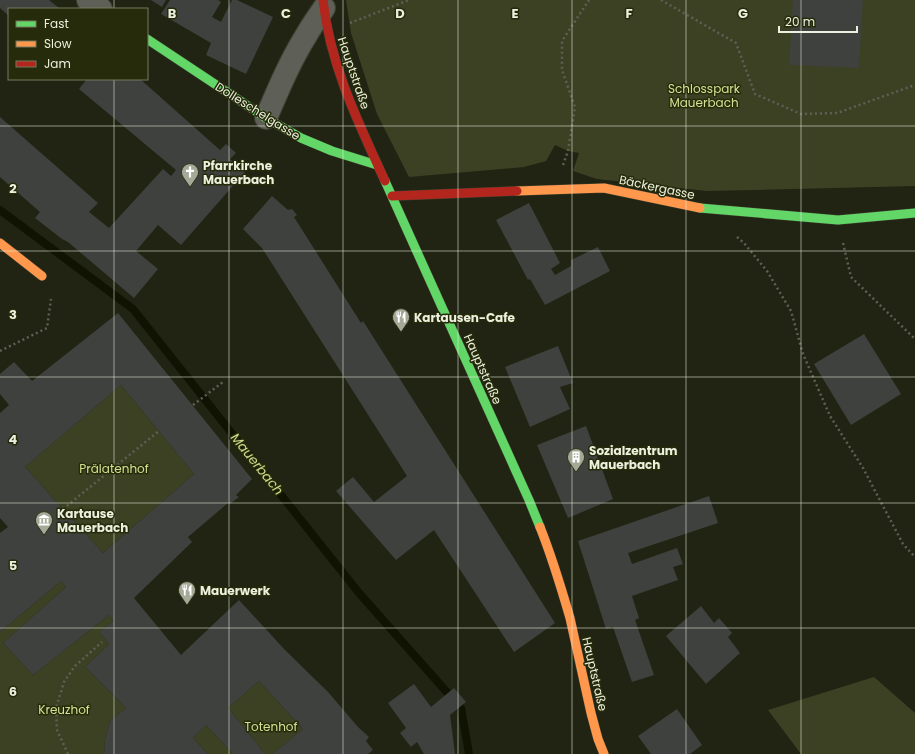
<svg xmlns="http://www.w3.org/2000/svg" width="915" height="754" font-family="Poppins,sans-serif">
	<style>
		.green { fill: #3d4124 }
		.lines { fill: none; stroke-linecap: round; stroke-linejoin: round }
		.stream { stroke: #101302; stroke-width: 8 }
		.building { fill: #3e413d; fill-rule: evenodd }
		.street-casing { stroke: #3d3f30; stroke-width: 24 }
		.fast-casing { stroke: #3d3f30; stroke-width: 10 }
		.slow-casing { stroke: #3d3f30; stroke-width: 10 }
		.jam-casing { stroke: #3d3f30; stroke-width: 10 }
		.path { stroke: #5e6056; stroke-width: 2.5; stroke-dasharray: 2 3; stroke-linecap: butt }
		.street { stroke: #5e6057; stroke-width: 22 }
		.fast { stroke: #63d668; stroke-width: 9 }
		.slow { stroke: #ff974d; stroke-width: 9 }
		.jam { stroke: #b3261e; stroke-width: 9 }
		.grid { fill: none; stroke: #ecf0de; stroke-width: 1; stroke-opacity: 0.55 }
		.labels { text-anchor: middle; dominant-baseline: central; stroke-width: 3; stroke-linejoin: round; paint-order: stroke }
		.street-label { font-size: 12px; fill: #ecf0de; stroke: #262b0b }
		.park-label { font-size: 12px; fill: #d3e092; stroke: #262b0b }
		.poi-label { font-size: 12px; font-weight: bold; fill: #ecf0de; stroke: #262b0b; text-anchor: start }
		.water-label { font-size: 13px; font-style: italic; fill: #cdda8d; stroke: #262b0b }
		.grid-label { font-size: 13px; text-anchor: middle; font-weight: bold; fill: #ecf0de; stroke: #262b0b; stroke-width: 3; stroke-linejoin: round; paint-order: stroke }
	</style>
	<rect width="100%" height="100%" fill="#212412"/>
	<g class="green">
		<polygon points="346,0 915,0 915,186 707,191 597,179 573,171 579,153 568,151 555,145 546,161 524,167 409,177 377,114 351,33"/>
		<polygon points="121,385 194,474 103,553 25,467"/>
		<polygon points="61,581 66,587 3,643 33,675 109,615 113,621 99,632 109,644 85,667 126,708 110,721 105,739 104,754 0,754 0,632"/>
		<polygon points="874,677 915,713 915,754 801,754 768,710"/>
		<polygon points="259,681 303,729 272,754 265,754 228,708"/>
		<polygon points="206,725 233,754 208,754 193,738"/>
	</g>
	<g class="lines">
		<polyline class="stream" points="0,210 133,309 359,593 461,708 469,754"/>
	</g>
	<g class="building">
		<polygon points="0,0 49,0 60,9 9,9 9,16 0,8"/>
		<polygon points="151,0 166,0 162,7"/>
		<polygon points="170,0 218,0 221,2 212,17 221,22 232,0 237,0 273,17 246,74 206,55 211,43 161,14"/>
		<polygon points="793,0 863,0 859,68 789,65"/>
		<polygon points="87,79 140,79 220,150 226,144 236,153 230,159 245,172 181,245 158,225 136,251 158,269 134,298 68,242 62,239 35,218 40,212 0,177 0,117 98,203 89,212 109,228 163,169 171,176 176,170 79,89"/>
		<polygon points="272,196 288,210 292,209 297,215 294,217 361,323 363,321 555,623 514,652 434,530 396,560 336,491 353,477 374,502 407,476 262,248 243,229"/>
		<polygon points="529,203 560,263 551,269 555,275 571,266 571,260 598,247 610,271 545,305 530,279 528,280 496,220"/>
		<path d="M118,313l134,166 -16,16 3,2 -9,7 -2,-1 -40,34 4,5 -58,56 47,57 58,-55 46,50 43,42 30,35 11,10 -3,4 7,9 -5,4h-96l31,-25 -44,-48 -31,27 37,46h-32l-27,-29 -13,13 15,16h-104l1,-15 5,-18 16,-13 -41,-41 24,-23 -10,-12 14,-11 -4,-6 -76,60 -30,-32 63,-56 -5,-6 -61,51v-99l8,-6 -8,-9v-105l9,-8 -9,-11v-20l14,-12 18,19zM121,385l73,89 -91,79 -78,-86z"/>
		<polygon points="864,334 901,394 851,425 814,364"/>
		<polygon points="558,346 573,383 560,387 570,409 530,427 505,367"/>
		<polygon points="586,426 613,499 568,518 537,445"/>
		<polygon points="709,496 718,523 628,553 632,564 677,548 683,564 673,567 678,580 632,596 639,618 635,620 654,675 632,682 613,627 606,629 578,541"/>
		<polygon points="701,606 714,623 719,618 732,633 728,637 740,653 706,684 666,636"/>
		<polygon points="414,684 431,707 454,688 466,702 450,715 455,754 424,754 417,742 411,747 400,733 406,728 388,703"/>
		<polygon points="677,709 702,745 690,754 651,754 638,736"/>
	</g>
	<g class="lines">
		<g class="street-casing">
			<g id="street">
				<polyline points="88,0 101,9"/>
				<path d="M266,118c12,-28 24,-57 41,-84 5,-9 11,-17 17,-26"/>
			</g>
		</g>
		<g class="fast-casing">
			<g id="fast">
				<polyline points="147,39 266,118 301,138 332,151 377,165"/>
				<polyline points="385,181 529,500 540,527"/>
				<polyline points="700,208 838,220 915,213"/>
			</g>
		</g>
		<g class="slow-casing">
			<g id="slow">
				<polyline points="517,191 604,188 700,208"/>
				<polyline points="0,243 42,276"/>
				<path d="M540,527c12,30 21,60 30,91l21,95 7,26 6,15"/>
			</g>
		</g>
		<g class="jam-casing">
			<g id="jam">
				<path d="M323,0c7,65 35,122 62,181"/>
				<polyline points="392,196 517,191"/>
			</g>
		</g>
		<g class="path">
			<polyline points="661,0 736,43 755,94 801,114 837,113 915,85"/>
			<polyline points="350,23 409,0"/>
			<polyline points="563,165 568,151 575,107 562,70 562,41 589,0"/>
			<polyline points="737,237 744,243 767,271 791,311 803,354 830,416 863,468 903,544 915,557"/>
			<polyline points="843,243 851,277 915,339"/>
			<polyline points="0,351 47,328 51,299"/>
			<polyline points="193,405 223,382"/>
			<polyline points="63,509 159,431"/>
			<polyline points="68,754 57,730 56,708 64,682 75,666 102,642"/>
		</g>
		<use href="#street" class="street"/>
		<use href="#fast" class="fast"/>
		<use href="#slow" class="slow"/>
		<use href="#jam" class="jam"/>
	</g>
	<path class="grid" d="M114,0v9M229,0v754M343,0v754M458,0v754M572,0v754M686,0v754M801,0v754M114,79v675M0,126h915M0,251h915M0,377h915M0,503h915M0,628h915"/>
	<defs>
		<g id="church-pin" transform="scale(0.9)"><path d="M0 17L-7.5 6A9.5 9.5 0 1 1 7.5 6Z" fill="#a5a997" stroke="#262b0b"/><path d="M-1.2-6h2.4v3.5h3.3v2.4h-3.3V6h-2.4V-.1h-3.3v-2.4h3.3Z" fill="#fff"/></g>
		<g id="restaurant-pin" transform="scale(0.9)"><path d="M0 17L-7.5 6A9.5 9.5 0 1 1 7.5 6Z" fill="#a5a997" stroke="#262b0b"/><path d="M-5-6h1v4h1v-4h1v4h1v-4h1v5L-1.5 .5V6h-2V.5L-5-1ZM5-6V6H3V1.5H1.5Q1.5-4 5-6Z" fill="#fff"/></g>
		<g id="building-pin" transform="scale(0.9)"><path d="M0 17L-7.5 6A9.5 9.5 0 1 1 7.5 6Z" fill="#a5a997" stroke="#262b0b"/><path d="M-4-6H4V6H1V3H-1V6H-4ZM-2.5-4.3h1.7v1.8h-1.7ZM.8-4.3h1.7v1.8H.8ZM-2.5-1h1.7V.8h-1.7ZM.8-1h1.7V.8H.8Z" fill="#fff"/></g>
		<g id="museum-pin" transform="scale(0.9)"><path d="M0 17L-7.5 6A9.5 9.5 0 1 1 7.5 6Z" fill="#a5a997" stroke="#262b0b"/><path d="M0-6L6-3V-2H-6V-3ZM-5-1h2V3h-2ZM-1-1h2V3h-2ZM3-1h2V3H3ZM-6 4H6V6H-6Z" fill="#fff"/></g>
	</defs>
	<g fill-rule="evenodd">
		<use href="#church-pin" x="190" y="172"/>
		<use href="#restaurant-pin" x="401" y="317"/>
		<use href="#building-pin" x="576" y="457"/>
		<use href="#museum-pin" x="44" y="520"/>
		<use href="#restaurant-pin" x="187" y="590"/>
	</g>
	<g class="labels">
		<g class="street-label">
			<text transform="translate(354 73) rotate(71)">Hauptstraße</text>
			<text transform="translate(258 111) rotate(32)">Dolleschelgasse</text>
			<text transform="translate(657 187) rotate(12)">Bäckergasse</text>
			<text transform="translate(483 369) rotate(66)">Hauptstraße</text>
			<text transform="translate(595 674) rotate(77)">Hauptstraße</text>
		</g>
		<g class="park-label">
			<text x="704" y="88">Schlosspark<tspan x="704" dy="14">Mauerbach</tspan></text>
			<text x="114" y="468">Prälatenhof</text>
			<text x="64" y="709">Kreuzhof</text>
			<text x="271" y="726">Totenhof</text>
		</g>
		<g class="poi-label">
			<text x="203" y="165">Pfarrkirche<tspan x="203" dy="14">Mauerbach</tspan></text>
			<text x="414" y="317">Kartausen-Cafe</text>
			<text x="589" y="450">Sozialzentrum<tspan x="589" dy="14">Mauerbach</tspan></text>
			<text x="57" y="513">Kartause<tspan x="57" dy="14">Mauerbach</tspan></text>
			<text x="200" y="590">Mauerwerk</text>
		</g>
		<g class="water-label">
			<text transform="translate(257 464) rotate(51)">Mauerbach</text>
		</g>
	</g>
	<g class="grid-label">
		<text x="172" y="18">B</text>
		<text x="286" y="18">C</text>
		<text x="400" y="18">D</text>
		<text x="515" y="18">E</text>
		<text x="629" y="18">F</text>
		<text x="743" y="18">G</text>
		<text x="13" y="193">2</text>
		<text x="13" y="319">3</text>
		<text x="13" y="444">4</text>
		<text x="13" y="570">5</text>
		<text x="13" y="696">6</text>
	</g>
	<rect x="8" y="8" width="140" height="72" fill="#262b0b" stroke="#757a5f"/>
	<rect x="16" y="21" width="20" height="6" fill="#63d668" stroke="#757a5f"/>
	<text x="44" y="28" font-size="12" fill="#ecf0de">Fast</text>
	<rect x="16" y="41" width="20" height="6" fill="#ff974d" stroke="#757a5f"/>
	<text x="44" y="48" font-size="12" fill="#ecf0de">Slow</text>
	<rect x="16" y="61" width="20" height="6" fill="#b3261e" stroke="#757a5f"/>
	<text x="44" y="68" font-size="12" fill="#ecf0de">Jam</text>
	<path d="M779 26v6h78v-6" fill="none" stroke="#ecf0de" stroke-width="2"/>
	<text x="785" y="26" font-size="12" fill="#ecf0de" stroke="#262b0b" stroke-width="3" paint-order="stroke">20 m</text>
</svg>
